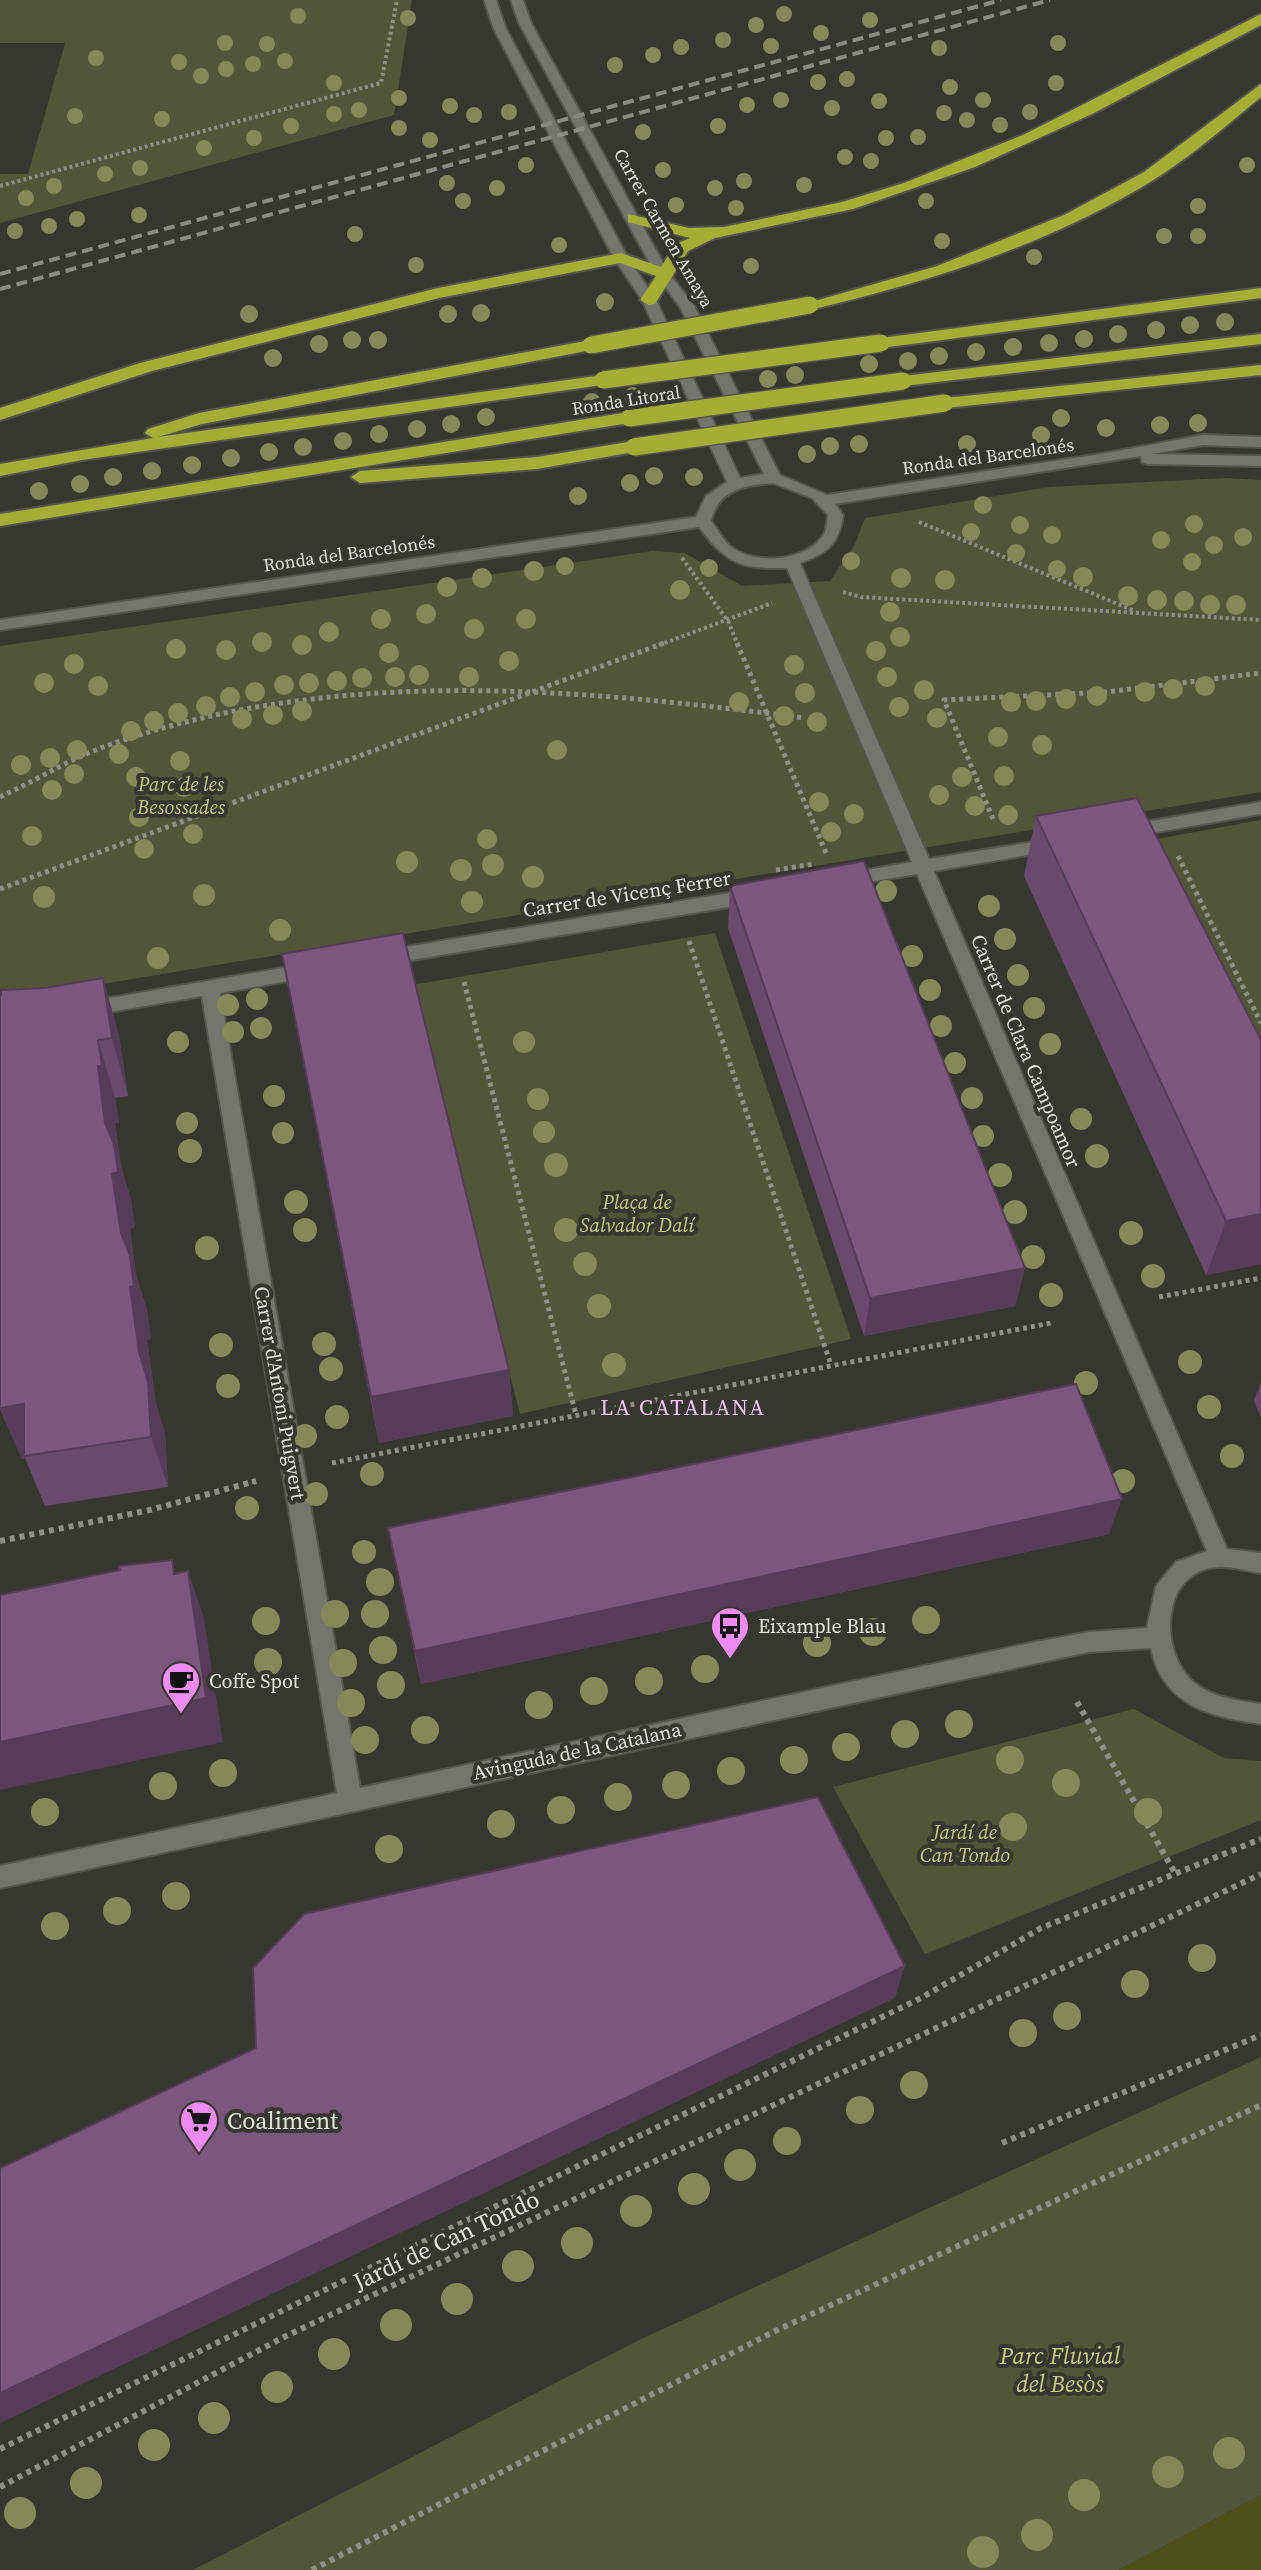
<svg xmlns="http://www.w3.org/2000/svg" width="1261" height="2570" font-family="'Source Serif 4',serif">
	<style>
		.green { fill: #525638 }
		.water { fill: #4d521d }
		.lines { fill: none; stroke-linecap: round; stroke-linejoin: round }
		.minor-casing { stroke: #54554e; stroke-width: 4 }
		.highway-casing { stroke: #54554e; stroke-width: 4 }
		.path-far2 { stroke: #8e8f89; stroke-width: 4; stroke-dasharray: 3 3; stroke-linecap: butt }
		.path-far1 { stroke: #8e8f89; stroke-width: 5; stroke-dasharray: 4 4; stroke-linecap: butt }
		.path { stroke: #8e8f89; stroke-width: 6; stroke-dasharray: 5 5; stroke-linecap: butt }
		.minor { fill: #74766d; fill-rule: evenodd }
		.highway { fill: #a3ae34; fill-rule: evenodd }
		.rail { stroke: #8a8b84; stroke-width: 4; stroke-dasharray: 11 6; stroke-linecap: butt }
		.highway-bridge-casing { stroke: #54554e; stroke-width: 20; stroke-linecap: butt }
		.highway-bridge { stroke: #a3ae34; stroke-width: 17 }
		.tree { fill: #838959 }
		.wall { fill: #6a4a6c }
		.shaded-wall { fill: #563c58 }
		.building { fill: #7b567d; stroke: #563c58; stroke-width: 2 }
		.labels { text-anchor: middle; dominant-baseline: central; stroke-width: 8; stroke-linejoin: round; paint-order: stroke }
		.far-street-label { font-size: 18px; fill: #e0e1dc; stroke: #36372f }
		.park-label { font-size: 20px; font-style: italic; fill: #c2cc7b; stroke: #36372f }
		.street-label { font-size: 20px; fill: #e0e1dc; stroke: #36372f }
		.poi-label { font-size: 20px; fill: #e0e1dc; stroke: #36372f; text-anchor: start }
		.neighbourhood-label { font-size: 22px; letter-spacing: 2px; fill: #f9c0fb; stroke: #36372f }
		.near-poi-label { font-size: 24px; fill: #e0e1dc; stroke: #36372f; text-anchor: start }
		.near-street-label { font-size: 24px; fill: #e0e1dc; stroke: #36372f }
		.near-park-label { font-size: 24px; font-style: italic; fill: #c2cc7b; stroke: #36372f }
	</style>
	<rect width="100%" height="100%" fill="#36372f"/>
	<g class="green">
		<polygon points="0,0 412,0 394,115 0,223 0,174 28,174 65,43 0,43"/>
		<polygon points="1226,478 1261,480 1261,792 0,1001 0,646 652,551 685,553 742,586 830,581 855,544 865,518 1049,487"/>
		<polygon points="1261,820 1261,1069 1140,842"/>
		<polygon points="715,933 851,1339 520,1414 412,985"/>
		<polygon points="1134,1709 1224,1758 1261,1761 1261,1820 925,1954 833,1787"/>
		<polygon points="1261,2057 1261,2495 1119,2570 193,2570 641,2339"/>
	</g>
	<polygon class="water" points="1261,2495 1261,2570 1119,2570"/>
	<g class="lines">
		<g class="minor-casing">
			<g id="minor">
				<path d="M484,0h12l10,29 122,229 28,42 84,178 24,-4 -84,-167 -25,-34 -136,-250 -8,-23h12l8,23 137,249 26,34 86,169 47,20 280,-42 96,-18 58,2v10l-58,-2 -51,9 109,2v10l-114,-2 -5,-2 -1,-6 -306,48 8,11c-4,29 -15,38 -43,48l129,296 128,-21 9,6 -9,6 -123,21 293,678 34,4v20c-14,-2 -30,-7 -43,-6 -56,3 -60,81 -27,113 20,18 45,20 70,24v20c-49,-7 -99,-18 -110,-76l-62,4 -1089,236v-22l337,-73 -135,-797 -115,20 -9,-7 9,-7 224,-39 9,7 -9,7 -91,16 140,795 675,-146 54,-10 58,-4 9,-42 20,-24 31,-11 -290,-677 -73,12 -9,-6 9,-6 68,-12 -125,-294c-47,1 -60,-4 -88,-41l-699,103v-10l696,-103 10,-21 21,-14 -85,-182 -28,-42 -120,-229zM773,483l39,15 16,17c-1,6 -1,14 -4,19 -17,28 -70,32 -94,12 -7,-6 -13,-18 -19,-25 7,-31 34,-36 62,-38z"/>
				<polygon points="1261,802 1261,814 1128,837 1119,831 1128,825"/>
				<polygon points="753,889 762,896 753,903 382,965 373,958 382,951"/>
			</g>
		</g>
		<g class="highway-casing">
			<g id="highway">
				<polygon points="1261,14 1261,25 1092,114 975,167 853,209 715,238 688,251 655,304 649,305 640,300 656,276 620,263 439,298 152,371 0,420 0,408 140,363 438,288 621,253 661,267 676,244 690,238 628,222 628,214 689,228 724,227 842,202 904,183 1023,135"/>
				<path d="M1261,84v13c-34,28 -68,58 -106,82 -106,66 -224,102 -345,131l-9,-5 136,-39 127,-51 80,-43z"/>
				<polygon points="1261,288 1261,298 881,348 872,343 881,338"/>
				<polygon points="1261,334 1261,344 903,386 894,381 903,376"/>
				<polygon points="591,340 597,341 597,349 202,424 158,437 603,375 609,376 609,384 82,460 0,476 0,464 153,438 145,433 148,429 199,413"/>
				<polygon points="1261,365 1261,375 945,408 936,403 945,398"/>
				<polygon points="629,412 638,418 635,422 0,526 0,514"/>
				<polygon points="634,441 643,447 640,451 537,469 360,483 351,477 360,471 537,457"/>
			</g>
		</g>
		<g class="path-far2">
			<polyline points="0,186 381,83 397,0"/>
			<polyline points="919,522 1135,611"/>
			<polyline points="682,558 728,621 738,645"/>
			<polyline points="843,592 861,597 1261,620"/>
			<polyline points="659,645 772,603"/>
		</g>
		<g class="path-far1">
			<polyline points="737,643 826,853"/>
			<path d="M0,797c37,-17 71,-39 109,-52 225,-79 464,-57 696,-27"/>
			<polyline points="993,819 944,700 1107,692 1261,673"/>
			<polyline points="1178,856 1261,1023"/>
			<polyline points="776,870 814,864"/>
			<polyline points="0,889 664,643"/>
			<polyline points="689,941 831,1365"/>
			<polyline points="464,982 576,1415"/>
			<polyline points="1159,1297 1261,1278"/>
			<polyline points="332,1463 1051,1323"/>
			<polyline points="252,1482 256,1481"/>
		</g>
		<g class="path">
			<polyline points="0,1541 150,1510 256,1481"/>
			<polyline points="1077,1702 1175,1873"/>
			<polyline points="1002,2143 1261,2035"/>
			<polyline points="0,2449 921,1998 1041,1928 1261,1839"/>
			<polyline points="0,2487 284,2337 1261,1874"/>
			<polyline points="312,2570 773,2332 1261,2105"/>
		</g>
		<use href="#minor" class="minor"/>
		<use href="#highway" class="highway"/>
		<g class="rail">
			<polyline points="0,274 1001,0"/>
			<polyline points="0,289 1050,0"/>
		</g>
		<g class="highway-bridge-casing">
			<g id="highway-bridge">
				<polyline points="591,345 810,305"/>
				<polyline points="603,380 881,343"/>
				<polyline points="629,418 903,381"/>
				<polyline points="634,447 945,403"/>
			</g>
		</g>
		<use href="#highway-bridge" class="highway-bridge"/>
	</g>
	<g class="tree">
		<circle cx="784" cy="14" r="8"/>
		<circle cx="298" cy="16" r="8"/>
		<circle cx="408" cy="18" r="8"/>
		<circle cx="870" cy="20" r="8"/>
		<circle cx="756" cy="25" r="8"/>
		<circle cx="821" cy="33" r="8"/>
		<circle cx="723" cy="40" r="8"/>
		<circle cx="225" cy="43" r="8"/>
		<circle cx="1058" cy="43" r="8"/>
		<circle cx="267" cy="44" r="8"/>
		<circle cx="771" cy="46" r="8"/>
		<circle cx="681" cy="47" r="8"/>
		<circle cx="939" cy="48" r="8"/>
		<circle cx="653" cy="55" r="8"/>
		<circle cx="96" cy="58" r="8"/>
		<circle cx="285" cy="61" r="8"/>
		<circle cx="179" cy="62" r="8"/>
		<circle cx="253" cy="64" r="8"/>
		<circle cx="615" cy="65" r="8"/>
		<circle cx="226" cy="69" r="8"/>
		<circle cx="201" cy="76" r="8"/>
		<circle cx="847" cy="79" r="8"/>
		<circle cx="818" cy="82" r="8"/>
		<circle cx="334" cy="83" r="8"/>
		<circle cx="1056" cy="83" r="8"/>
		<circle cx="950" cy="87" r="8"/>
		<circle cx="399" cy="98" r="8"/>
		<circle cx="781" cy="100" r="8"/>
		<circle cx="983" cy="100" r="8"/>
		<circle cx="879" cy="101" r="8"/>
		<circle cx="747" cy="105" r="8"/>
		<circle cx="450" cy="106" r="8"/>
		<circle cx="832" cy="108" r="8"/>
		<circle cx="359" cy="110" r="8"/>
		<circle cx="509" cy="112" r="8"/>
		<circle cx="1030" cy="112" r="8"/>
		<circle cx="944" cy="113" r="8"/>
		<circle cx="334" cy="114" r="8"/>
		<circle cx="474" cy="115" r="8"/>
		<circle cx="75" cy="116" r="8"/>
		<circle cx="162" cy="119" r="8"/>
		<circle cx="967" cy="120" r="8"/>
		<circle cx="1000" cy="125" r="8"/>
		<circle cx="291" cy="126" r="8"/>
		<circle cx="718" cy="126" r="8"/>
		<circle cx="399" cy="128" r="8"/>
		<circle cx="643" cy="132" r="8"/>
		<circle cx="918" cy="137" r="8"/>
		<circle cx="254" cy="138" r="8"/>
		<circle cx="886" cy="138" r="8"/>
		<circle cx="430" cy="140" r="8"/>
		<circle cx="204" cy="148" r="8"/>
		<circle cx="845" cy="157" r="8"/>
		<circle cx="871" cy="161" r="8"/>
		<circle cx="526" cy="165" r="8"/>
		<circle cx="1247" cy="165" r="8"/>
		<circle cx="140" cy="168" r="8"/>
		<circle cx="663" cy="170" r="8"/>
		<circle cx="105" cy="174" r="8"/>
		<circle cx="744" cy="181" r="8"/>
		<circle cx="447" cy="183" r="8"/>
		<circle cx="804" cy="185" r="8"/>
		<circle cx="54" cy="186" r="8"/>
		<circle cx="497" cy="188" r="8"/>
		<circle cx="715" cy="188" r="8"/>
		<circle cx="26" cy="198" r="8"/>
		<circle cx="463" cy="201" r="8"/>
		<circle cx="926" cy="201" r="8"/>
		<circle cx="676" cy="205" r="8"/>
		<circle cx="1198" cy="206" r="8"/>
		<circle cx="736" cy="208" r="8"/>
		<circle cx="139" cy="215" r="8"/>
		<circle cx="77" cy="219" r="8"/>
		<circle cx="49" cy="226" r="8"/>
		<circle cx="15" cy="231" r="8"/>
		<circle cx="355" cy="234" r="8"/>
		<circle cx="1164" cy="236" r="8"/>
		<circle cx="1198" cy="236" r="8"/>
		<circle cx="942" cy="241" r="8"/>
		<circle cx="559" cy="245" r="8"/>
		<circle cx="1034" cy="257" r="8"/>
		<circle cx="416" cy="265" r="8"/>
		<circle cx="751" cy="266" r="8"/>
		<circle cx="605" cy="302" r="9"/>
		<circle cx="481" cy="313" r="9"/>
		<circle cx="249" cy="314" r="9"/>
		<circle cx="448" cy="314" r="9"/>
		<circle cx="1225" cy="322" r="9"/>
		<circle cx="1190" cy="325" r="9"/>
		<circle cx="1156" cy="330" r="9"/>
		<circle cx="1118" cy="334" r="9"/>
		<circle cx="1084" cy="339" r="9"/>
		<circle cx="352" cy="340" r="9"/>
		<circle cx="378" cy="340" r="9"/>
		<circle cx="1049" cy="343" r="9"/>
		<circle cx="319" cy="344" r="9"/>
		<circle cx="1013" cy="347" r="9"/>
		<circle cx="976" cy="352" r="9"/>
		<circle cx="939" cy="356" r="9"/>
		<circle cx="273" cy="358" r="9"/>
		<circle cx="908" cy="361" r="9"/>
		<circle cx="869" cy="364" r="9"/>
		<circle cx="795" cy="375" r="9"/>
		<circle cx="768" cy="379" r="9"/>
		<circle cx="633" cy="396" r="9"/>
		<circle cx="592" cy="402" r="9"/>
		<circle cx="486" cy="417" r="9"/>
		<circle cx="1061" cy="418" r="9"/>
		<circle cx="1198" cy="423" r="9"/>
		<circle cx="451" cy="424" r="9"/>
		<circle cx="1160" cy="425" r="9"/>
		<circle cx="1106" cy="428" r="9"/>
		<circle cx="417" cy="429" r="9"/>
		<circle cx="379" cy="434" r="9"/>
		<circle cx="1041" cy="435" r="9"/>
		<circle cx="343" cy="441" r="9"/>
		<circle cx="859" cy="444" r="9"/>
		<circle cx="967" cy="444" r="9"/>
		<circle cx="830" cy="446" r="9"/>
		<circle cx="303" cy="447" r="9"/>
		<circle cx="269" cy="452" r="9"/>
		<circle cx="807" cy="454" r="9"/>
		<circle cx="231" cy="458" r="9"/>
		<circle cx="192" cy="465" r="9"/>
		<circle cx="152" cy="471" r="9"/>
		<circle cx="654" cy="476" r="9"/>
		<circle cx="113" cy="477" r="9"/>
		<circle cx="694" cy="477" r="9"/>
		<circle cx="630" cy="483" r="9"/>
		<circle cx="80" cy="484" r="9"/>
		<circle cx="39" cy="491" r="9"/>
		<circle cx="578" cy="496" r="9"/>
		<circle cx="983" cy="505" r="9"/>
		<circle cx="1194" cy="524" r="9"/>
		<circle cx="1020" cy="525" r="9"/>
		<circle cx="971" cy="532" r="9"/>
		<circle cx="1052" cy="535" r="9"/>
		<circle cx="1243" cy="537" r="9"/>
		<circle cx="1161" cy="540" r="9"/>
		<circle cx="1214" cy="545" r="9"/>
		<circle cx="1016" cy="553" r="9"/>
		<circle cx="851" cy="561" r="9"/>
		<circle cx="1192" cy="562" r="9"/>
		<circle cx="565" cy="566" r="9"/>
		<circle cx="709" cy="568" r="9"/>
		<circle cx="1057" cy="569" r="9"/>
		<circle cx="534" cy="571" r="10"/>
		<circle cx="1083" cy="577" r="10"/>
		<circle cx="482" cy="578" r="10"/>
		<circle cx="901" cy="578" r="10"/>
		<circle cx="945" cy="580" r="10"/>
		<circle cx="447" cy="587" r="10"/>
		<circle cx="680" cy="590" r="10"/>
		<circle cx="1128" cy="596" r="10"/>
		<circle cx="1157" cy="600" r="10"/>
		<circle cx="1184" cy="601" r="10"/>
		<circle cx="1210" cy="605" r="10"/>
		<circle cx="1236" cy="605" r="10"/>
		<circle cx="890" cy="612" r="10"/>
		<circle cx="426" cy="614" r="10"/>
		<circle cx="381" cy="619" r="10"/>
		<circle cx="526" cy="619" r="10"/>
		<circle cx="474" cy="629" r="10"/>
		<circle cx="329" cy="632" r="10"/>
		<circle cx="900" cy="637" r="10"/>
		<circle cx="262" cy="642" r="10"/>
		<circle cx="302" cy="645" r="10"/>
		<circle cx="176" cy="649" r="10"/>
		<circle cx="226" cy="650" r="10"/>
		<circle cx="876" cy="651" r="10"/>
		<circle cx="389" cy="653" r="10"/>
		<circle cx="509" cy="661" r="10"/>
		<circle cx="74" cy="664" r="10"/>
		<circle cx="794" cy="665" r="10"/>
		<circle cx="419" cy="675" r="10"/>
		<circle cx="395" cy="677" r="10"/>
		<circle cx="469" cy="677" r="10"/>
		<circle cx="887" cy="677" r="10"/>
		<circle cx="362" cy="678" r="10"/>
		<circle cx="337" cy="681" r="10"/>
		<circle cx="44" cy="683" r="10"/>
		<circle cx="309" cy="683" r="10"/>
		<circle cx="284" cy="685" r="10"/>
		<circle cx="98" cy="686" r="10"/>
		<circle cx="1205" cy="686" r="10"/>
		<circle cx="1173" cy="689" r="10"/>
		<circle cx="924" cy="690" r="10"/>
		<circle cx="255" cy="692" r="10"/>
		<circle cx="1145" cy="692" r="10"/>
		<circle cx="805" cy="693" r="10"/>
		<circle cx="1097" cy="696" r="10"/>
		<circle cx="230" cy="697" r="10"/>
		<circle cx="1066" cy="699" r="10"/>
		<circle cx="1036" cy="701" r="10"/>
		<circle cx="739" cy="702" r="10"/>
		<circle cx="1011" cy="702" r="10"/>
		<circle cx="206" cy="706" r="10"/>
		<circle cx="899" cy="707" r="10"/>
		<circle cx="302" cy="711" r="10"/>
		<circle cx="178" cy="713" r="10"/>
		<circle cx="273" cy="715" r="10"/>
		<circle cx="784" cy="716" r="10"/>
		<circle cx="937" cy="718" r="10"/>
		<circle cx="242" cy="719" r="10"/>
		<circle cx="154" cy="721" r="10"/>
		<circle cx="817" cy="722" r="10"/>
		<circle cx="131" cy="731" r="10"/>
		<circle cx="998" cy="737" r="10"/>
		<circle cx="1042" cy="745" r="10"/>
		<circle cx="77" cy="750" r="10"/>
		<circle cx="557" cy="750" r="10"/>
		<circle cx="119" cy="754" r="10"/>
		<circle cx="50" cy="758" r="10"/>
		<circle cx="180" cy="761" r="10"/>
		<circle cx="21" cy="765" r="10"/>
		<circle cx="74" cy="774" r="10"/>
		<circle cx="1004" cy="776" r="10"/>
		<circle cx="136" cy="777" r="10"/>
		<circle cx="962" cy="777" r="10"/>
		<circle cx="184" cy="787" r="10"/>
		<circle cx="52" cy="790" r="10"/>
		<circle cx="939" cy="795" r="10"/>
		<circle cx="819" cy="802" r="10"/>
		<circle cx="975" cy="806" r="10"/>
		<circle cx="854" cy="814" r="10"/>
		<circle cx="1008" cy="815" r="10"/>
		<circle cx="139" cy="817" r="10"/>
		<circle cx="831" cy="832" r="10"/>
		<circle cx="193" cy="834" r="10"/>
		<circle cx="32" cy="836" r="10"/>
		<circle cx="487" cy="839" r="10"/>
		<circle cx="144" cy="849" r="10"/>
		<circle cx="407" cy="862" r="11"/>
		<circle cx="493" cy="865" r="11"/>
		<circle cx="461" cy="870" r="11"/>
		<circle cx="533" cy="877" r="11"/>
		<circle cx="886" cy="891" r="11"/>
		<circle cx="204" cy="895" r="11"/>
		<circle cx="44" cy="897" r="11"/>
		<circle cx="472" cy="902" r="11"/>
		<circle cx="989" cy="906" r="11"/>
		<circle cx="280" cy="930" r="11"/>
		<circle cx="1005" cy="939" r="11"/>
		<circle cx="912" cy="956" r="11"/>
		<circle cx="158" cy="958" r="11"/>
		<circle cx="1018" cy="975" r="11"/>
		<circle cx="930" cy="990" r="11"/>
		<circle cx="257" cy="999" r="11"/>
		<circle cx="228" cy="1005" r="11"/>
		<circle cx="1034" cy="1008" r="11"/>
		<circle cx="941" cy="1026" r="11"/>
		<circle cx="261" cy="1028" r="11"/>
		<circle cx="233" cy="1032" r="11"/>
		<circle cx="178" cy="1042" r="11"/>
		<circle cx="524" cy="1042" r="11"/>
		<circle cx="1050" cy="1044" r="11"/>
		<circle cx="955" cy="1063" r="11"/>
		<circle cx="274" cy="1096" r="11"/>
		<circle cx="972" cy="1098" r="11"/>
		<circle cx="538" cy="1099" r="11"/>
		<circle cx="1081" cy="1119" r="11"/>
		<circle cx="187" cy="1123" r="11"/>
		<circle cx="544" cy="1132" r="11"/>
		<circle cx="283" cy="1133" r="11"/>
		<circle cx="983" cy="1136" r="11"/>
		<circle cx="190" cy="1151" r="12"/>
		<circle cx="1097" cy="1156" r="12"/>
		<circle cx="556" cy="1165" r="12"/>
		<circle cx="1000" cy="1175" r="12"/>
		<circle cx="296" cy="1202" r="12"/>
		<circle cx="1015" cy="1212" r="12"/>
		<circle cx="305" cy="1230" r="12"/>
		<circle cx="566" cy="1230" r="12"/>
		<circle cx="1131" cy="1233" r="12"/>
		<circle cx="207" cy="1248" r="12"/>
		<circle cx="1033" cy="1257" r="12"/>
		<circle cx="585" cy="1264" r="12"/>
		<circle cx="1153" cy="1276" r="12"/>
		<circle cx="1051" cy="1295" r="12"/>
		<circle cx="599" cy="1306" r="12"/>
		<circle cx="324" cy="1344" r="12"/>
		<circle cx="221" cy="1345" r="12"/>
		<circle cx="1190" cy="1362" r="12"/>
		<circle cx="614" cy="1365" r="12"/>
		<circle cx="331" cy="1369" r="12"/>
		<circle cx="1086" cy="1383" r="12"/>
		<circle cx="228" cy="1386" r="12"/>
		<circle cx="1209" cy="1407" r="12"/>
		<circle cx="337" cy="1417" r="12"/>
		<circle cx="305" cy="1436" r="12"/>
		<circle cx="1232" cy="1456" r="12"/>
		<circle cx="372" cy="1474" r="12"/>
		<circle cx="1123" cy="1481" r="12"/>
		<circle cx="316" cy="1494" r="12"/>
		<circle cx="247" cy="1508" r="12"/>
		<circle cx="364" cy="1552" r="12"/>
		<circle cx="380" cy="1582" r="14"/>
		<circle cx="335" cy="1614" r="14"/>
		<circle cx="375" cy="1614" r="14"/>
		<circle cx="926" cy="1620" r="14"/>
		<circle cx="266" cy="1621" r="14"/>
		<circle cx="873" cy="1632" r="14"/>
		<circle cx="817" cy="1643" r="14"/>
		<circle cx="383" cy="1650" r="14"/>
		<circle cx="268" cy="1662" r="14"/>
		<circle cx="343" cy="1663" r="14"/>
		<circle cx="705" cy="1669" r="14"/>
		<circle cx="649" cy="1681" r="14"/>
		<circle cx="391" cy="1685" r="14"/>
		<circle cx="594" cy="1691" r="14"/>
		<circle cx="351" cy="1703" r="14"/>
		<circle cx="539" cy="1705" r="14"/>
		<circle cx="959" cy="1724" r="14"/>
		<circle cx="425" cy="1730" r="14"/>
		<circle cx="905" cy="1734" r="14"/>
		<circle cx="365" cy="1740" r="14"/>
		<circle cx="846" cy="1747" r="14"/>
		<circle cx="794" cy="1760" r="14"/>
		<circle cx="1010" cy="1760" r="14"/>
		<circle cx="731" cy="1771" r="14"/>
		<circle cx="223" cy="1773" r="14"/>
		<circle cx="1066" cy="1783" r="14"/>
		<circle cx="676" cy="1785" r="14"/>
		<circle cx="163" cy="1786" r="14"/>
		<circle cx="618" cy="1797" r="14"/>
		<circle cx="561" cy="1810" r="14"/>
		<circle cx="45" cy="1812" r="14"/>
		<circle cx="1148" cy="1812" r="14"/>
		<circle cx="501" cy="1824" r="14"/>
		<circle cx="1013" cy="1827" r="14"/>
		<circle cx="389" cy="1849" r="14"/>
		<circle cx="176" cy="1896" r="14"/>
		<circle cx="117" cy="1911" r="14"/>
		<circle cx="55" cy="1926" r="14"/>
		<circle cx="1202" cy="1958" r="14"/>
		<circle cx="1135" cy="1984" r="14"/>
		<circle cx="1067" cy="2016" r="14"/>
		<circle cx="1023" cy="2033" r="14"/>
		<circle cx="914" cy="2085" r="14"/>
		<circle cx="860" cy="2110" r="14"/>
		<circle cx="787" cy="2141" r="14"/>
		<circle cx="740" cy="2165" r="16"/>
		<circle cx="694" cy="2189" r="16"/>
		<circle cx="636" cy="2211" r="16"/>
		<circle cx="577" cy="2243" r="16"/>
		<circle cx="518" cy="2266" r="16"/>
		<circle cx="457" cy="2299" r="16"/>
		<circle cx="396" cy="2325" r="16"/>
		<circle cx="334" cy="2354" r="16"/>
		<circle cx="277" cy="2387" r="16"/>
		<circle cx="214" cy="2418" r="16"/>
		<circle cx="154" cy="2445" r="16"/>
		<circle cx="1229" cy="2453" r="16"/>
		<circle cx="1168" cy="2472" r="16"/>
		<circle cx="86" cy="2483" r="16"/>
		<circle cx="1084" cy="2495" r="16"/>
		<circle cx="20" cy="2513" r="16"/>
		<circle cx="1037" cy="2535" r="16"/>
		<circle cx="983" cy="2552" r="16"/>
	</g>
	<g class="wall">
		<polygon points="1036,816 1261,1040 1261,1264 1206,1275 1024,876"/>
		<polygon points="730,886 1025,1268 1015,1306 864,1336 728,928"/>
		<polygon points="282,954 509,1370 513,1416 379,1443"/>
		<polygon points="103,978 119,1036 128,1096 115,1098 119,1123 115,1123 121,1166 131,1200 135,1227 130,1229 136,1275 147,1310 151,1339 147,1340 156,1404 165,1433 168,1487 45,1506 25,1458 22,1459 0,1409 0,995"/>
		<polygon points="1261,1382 1261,1417 1254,1401"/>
		<polygon points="388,1528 1109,1534 421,1684"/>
	</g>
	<g class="shaded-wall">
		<polygon points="103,978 119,1036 128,1096 112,1038"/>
		<polygon points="98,1040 115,1098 119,1123 115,1123 121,1166 131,1200 135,1227 130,1229 136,1275 147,1310 151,1339 147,1340 156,1404 165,1433 168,1487 151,1437 98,1066"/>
		<polygon points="1261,1214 1261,1264 1206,1275 1226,1221"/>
		<polygon points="1025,1268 1015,1306 864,1336 870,1298"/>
		<polygon points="509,1370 513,1416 379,1443 371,1397"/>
		<polygon points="24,1404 25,1458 22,1459 0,1408"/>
		<polygon points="1122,1499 1109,1534 421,1684 415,1651"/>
		<polygon points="188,1571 204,1618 223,1742 0,1790 0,1742"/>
		<polygon points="905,1966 895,1998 0,2423 0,2393"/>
	</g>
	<g class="building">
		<polygon points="1137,798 1261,1040 1261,1214 1226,1221 1036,816"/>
		<polygon points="864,861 1025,1268 870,1298 730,886"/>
		<polygon points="403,933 509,1370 371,1397 282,954"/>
		<polygon points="103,978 112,1038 98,1040 102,1066 98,1066 105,1123 114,1144 118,1172 112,1174 121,1233 130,1256 134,1286 130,1287 139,1352 148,1382 151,1437 24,1456 24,1404 0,1408 0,995 1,995 1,990 45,988"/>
		<polygon points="1076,1384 1122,1499 415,1651 388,1528"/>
		<polygon points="172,1560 174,1574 188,1571 206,1698 0,1742 0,1595 120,1570 119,1566"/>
		<polygon points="818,1797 905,1966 0,2393 0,2168 256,2048 253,1968 304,1914"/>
	</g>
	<defs>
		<g id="bus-pin" transform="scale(2)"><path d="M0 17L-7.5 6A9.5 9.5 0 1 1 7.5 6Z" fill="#f08bf5" stroke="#36372f"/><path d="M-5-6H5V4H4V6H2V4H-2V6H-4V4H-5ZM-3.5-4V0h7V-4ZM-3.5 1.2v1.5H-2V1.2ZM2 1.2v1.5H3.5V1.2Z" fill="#111"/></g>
		<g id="cafe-pin" transform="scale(2)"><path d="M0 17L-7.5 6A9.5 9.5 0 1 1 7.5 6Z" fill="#f08bf5" stroke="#36372f"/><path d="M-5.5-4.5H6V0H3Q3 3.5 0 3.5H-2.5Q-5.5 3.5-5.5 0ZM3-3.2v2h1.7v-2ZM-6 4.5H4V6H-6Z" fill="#111"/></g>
		<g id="supermarket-pin" transform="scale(2)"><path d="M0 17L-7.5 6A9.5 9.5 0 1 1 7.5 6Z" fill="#f08bf5" stroke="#36372f"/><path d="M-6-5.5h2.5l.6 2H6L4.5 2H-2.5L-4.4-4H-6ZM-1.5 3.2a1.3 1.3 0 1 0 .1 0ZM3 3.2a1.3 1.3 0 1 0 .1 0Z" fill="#111"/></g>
	</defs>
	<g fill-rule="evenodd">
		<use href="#bus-pin" x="730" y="1626"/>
		<use href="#cafe-pin" x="181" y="1681"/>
		<use href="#supermarket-pin" x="199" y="2120"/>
	</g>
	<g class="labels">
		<g class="far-street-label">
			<text transform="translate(664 228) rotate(60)">Carrer Carmen Amaya</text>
			<text transform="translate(626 400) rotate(-9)">Ronda Litoral</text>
			<text transform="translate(988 456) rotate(-8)">Ronda del Barcelonés</text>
			<text transform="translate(349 553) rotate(-8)">Ronda del Barcelonés</text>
		</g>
		<g class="park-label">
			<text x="181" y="784">Parc de les<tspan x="181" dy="23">Besossades</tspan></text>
			<text x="637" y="1202">Plaça de<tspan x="637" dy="23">Salvador Dalí</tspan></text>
			<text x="965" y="1832">Jardí de<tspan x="965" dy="23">Can Tondo</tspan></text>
		</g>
		<g class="street-label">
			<text transform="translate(627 894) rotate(-9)">Carrer de Vicenç Ferrer</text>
			<text transform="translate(1026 1051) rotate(67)">Carrer de Clara Campoamor</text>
			<text transform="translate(280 1393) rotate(80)">Carrer d'Antoni Puigvert</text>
			<text transform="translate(577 1751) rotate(-12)">Avinguda de la Catalana</text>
		</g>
		<g class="poi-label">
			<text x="758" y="1626">Eixample Blau</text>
			<text x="209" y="1681">Coffe Spot</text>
		</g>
		<g class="neighbourhood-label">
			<text x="683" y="1407">LA CATALANA</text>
		</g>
		<g class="near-poi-label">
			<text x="227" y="2120">Coaliment</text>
		</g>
		<g class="near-street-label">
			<text transform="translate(446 2240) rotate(-25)">Jardí de Can Tondo</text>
		</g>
		<g class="near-park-label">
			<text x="1060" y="2355">Parc Fluvial<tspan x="1060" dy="28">del Besòs</tspan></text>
		</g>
	</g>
</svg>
